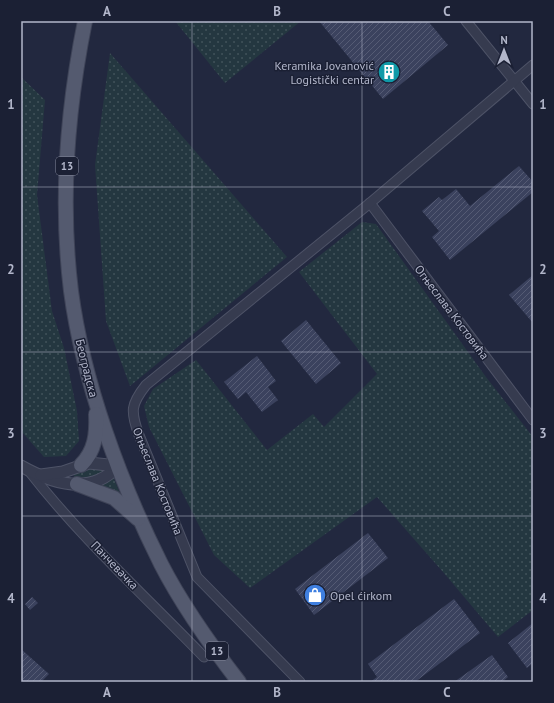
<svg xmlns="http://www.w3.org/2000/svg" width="554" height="703" font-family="'PT Sans',sans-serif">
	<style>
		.grass { fill: url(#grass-dots) }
		.building { fill: url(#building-hatch) }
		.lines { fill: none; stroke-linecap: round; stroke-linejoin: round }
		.minor-casing { stroke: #4e5367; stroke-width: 11 }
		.tertiary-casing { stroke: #4e5367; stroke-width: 13 }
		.primary-casing { stroke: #3f4458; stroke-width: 16 }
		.minor { stroke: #363b4f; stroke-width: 9 }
		.tertiary { stroke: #363b4f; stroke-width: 11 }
		.primary { stroke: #545a6f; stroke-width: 14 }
		.grid { fill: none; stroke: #b2b6ca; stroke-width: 1; stroke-opacity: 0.55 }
		.labels { text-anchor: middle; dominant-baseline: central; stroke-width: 3; stroke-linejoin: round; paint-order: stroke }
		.shield { fill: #1b2034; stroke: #85899d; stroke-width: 1 }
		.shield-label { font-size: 11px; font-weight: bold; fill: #b2b6ca }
		.poi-label { font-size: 12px; fill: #b2b6ca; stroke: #1b2034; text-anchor: end }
		.street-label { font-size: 12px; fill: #b2b6ca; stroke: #1b2034 }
		.neatline { fill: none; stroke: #b2b6ca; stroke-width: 1.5 }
		.grid-label { font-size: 13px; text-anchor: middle; font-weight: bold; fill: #b2b6ca }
	</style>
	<defs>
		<pattern id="grass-dots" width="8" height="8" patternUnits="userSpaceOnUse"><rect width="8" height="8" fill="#243740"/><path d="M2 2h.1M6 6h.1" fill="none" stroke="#41525a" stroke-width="1.8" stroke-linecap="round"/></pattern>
		<pattern id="building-hatch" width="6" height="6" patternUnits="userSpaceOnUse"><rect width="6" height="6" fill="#3b425e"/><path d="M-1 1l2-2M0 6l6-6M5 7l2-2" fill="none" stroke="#555b74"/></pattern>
	</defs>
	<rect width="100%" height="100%" fill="#22283f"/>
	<g class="grass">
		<polygon points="175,21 301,21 225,83"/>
		<polygon points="110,53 287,257 130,386 106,321 95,165"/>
		<polygon points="21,77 45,100 37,195 52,311 64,348 77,411 79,441 66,456 44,457 21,431"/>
		<polygon points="362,222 376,224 486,377 533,437 533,610 498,637 443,572 377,497 250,588 214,555 149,427 144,406 153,389 196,360 267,450 313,414 324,427 377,374 299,272"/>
		<polygon points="92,467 108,470 90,478 74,477 74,473"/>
		<polygon points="113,477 123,500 100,485"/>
	</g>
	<g class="building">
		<polygon points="319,21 428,21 448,45 383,99"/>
		<polygon points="519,166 533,182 533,192 450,260 432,237 439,231 422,211 439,197 442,200 456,189 470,206"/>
		<polygon points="533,275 533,323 509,295"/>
		<polygon points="306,320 341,363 316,384 281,341"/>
		<polygon points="257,356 276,381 268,387 278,400 262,412 246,392 238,399 224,382"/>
		<polygon points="368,533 388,558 314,615 295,589"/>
		<polygon points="32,597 38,603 30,610 25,604"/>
		<polygon points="454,599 480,633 415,682 370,682 377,677 368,664"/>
		<polygon points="533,623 533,663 527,668 508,643"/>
		<polygon points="21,649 49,674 41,682 21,682"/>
		<polygon points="492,655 508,677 502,682 454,682"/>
	</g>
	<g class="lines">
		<g class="minor-casing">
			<g id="minor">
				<polyline points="466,21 533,104"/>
				<polyline points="370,203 533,420"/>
				<path d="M29,471c52,67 116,125 175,186"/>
				<path d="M300,682l-103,-105 -58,-142c-9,-24 -8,-31 7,-50l224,-182 163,-138"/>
			</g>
		</g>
		<g class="tertiary-casing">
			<g id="tertiary">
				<path d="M21,466c32,18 70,30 97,0"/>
				<polyline points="41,475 63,472 89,463 118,466"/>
			</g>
		</g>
		<g class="primary-casing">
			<g id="primary">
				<path d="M85,21c-18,89 -25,180 -14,270 12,91 49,191 90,273 20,39 51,83 78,118"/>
				<path d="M81,465c14,-14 16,-31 15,-51"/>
				<polyline points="77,484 114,498 138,519"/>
			</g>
		</g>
		<use href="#minor" class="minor"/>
		<use href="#tertiary" class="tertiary"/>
		<use href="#primary" class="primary"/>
	</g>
	<path class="grid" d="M192,21v661M362,21v661M21,187h512M21,352h512M21,516h512"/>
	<defs>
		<g id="building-disc" transform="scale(1.15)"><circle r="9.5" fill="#0f9aa8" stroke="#1b2034"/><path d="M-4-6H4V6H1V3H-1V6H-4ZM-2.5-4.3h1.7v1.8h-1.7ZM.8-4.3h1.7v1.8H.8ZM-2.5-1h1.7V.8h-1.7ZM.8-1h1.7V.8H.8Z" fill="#fff"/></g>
		<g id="shop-disc" transform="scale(1.15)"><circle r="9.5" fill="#3f7fe0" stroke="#1b2034"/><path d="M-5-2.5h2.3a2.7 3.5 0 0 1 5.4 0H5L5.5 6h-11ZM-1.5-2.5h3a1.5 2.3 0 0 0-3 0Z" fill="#fff"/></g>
	</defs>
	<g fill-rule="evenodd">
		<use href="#building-disc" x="389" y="72"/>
		<use href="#shop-disc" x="315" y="595"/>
	</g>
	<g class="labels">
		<g class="shield">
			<rect x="56" y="157" width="22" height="18" rx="3"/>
			<rect x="206" y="642" width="22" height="18" rx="3"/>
		</g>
		<g class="shield-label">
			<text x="67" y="166">13</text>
			<text x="217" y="651">13</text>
		</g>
		<g class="poi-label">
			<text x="374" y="65">Keramika Jovanović<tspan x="374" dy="14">Logistički centar</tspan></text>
			<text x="330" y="595" text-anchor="start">Opel ćirkom</text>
		</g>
		<g class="street-label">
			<text transform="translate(452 312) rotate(53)">Огњеслава Костовића</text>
			<text transform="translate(87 368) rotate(76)">Београдска</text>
			<text transform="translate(158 481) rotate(68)">Огњеслава Костовића</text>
			<text transform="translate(115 565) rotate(46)">Панчевачка</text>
		</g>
	</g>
	<rect width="554" height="703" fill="none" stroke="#1b2034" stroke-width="44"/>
	<g transform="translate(504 50)" stroke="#1b2034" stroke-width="3" paint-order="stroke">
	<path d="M0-3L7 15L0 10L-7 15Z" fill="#b2b6ca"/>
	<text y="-6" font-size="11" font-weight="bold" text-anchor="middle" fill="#b2b6ca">N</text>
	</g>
	<rect x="22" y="22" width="510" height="659" class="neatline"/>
	<g class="grid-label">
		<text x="107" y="16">A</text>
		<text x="277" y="16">B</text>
		<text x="447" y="16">C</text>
		<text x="11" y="109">1</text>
		<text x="543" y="109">1</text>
		<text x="11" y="274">2</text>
		<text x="543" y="274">2</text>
		<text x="11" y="438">3</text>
		<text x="543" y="438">3</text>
		<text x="11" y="603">4</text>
		<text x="543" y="603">4</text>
		<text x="107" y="697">A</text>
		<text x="277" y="697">B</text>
		<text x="447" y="697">C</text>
	</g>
</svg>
